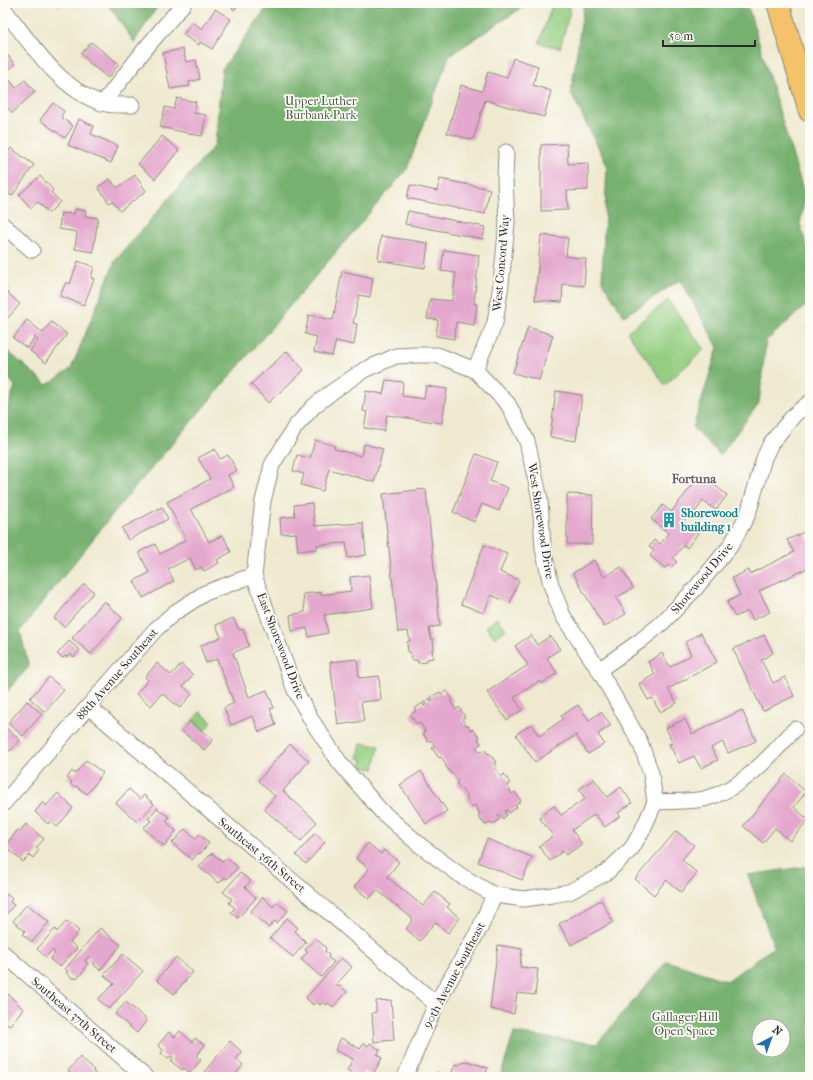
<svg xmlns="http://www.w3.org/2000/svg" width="813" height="1080" font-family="'IM FELL French Canon',serif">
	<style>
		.green { fill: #94ce81; stroke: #607c56 }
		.forest { fill: #77b16f; stroke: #516e4d; fill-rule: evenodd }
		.building { fill: #e4a7cd }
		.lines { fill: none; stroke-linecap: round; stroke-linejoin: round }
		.minor-casing { stroke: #8c8a7d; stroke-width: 17 }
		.highway-casing { stroke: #8c8a7d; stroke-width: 24 }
		.minor { stroke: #fff; stroke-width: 15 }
		.highway { stroke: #f3c26a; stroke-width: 22 }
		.labels { text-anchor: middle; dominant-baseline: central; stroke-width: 3.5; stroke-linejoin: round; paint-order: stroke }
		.park-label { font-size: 12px; fill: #4a5c45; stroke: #fdfcf7 }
		.street-label { font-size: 12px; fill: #2b2b2b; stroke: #fdfcf7 }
		.culture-label { font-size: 12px; font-weight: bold; fill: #0d838f; stroke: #fdfcf7; text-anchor: start }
		.neighbourhood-label { font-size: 13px; font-weight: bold; fill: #6c5664; stroke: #fdfcf7 }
	</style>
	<rect width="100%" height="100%" fill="#fdfcf7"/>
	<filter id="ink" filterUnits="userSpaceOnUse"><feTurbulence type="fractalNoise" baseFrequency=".025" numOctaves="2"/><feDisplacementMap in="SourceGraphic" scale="8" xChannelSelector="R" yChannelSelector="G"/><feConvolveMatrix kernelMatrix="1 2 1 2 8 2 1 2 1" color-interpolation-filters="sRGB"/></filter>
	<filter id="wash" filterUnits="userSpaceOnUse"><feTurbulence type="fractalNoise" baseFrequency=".012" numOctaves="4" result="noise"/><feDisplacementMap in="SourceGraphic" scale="16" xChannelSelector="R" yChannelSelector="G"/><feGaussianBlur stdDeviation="0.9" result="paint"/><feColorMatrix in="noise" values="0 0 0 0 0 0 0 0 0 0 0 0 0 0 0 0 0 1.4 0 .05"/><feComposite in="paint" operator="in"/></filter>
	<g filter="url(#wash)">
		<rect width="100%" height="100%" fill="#eee9cf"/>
		<g class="green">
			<polygon points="553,3 559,3 571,8 560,48 539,43"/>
			<polygon points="668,300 704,350 665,385 627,332"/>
			<polygon points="497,618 506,629 495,638 486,627"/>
			<polygon points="200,712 212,722 204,731 192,721"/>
			<polygon points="361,743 379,746 374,769 361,767 363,760 358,758"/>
		</g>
		<g class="forest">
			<polygon points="107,3 160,3 134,42"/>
			<polygon points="270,3 529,3 449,56 407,169 120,505 20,631 29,667 3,696 3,421 15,386 3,372 3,347 47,385 71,369 115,261 215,145 222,69"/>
			<polygon points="584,3 747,3 805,197 800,224 810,256 810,302 766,341 759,403 720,455 693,428 718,347 680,280 624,316 602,281 607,165 571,93"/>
			<path d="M810,866v211h-310l14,-44 83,11 70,-83 60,20 47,-34 -26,-72zM759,1026h24v24h-24z"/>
		</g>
		<g id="blocks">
			<g class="building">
				<polygon points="56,3 64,3 59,7"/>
				<polygon points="227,3 240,3 234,10"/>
				<polygon points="215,9 231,19 212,49 200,42 199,45 183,35 192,22 202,29"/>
				<polygon points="91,42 119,64 108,78 87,61 88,60 81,54"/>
				<polygon points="183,49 186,62 196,60 200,79 189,82 190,86 170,89 163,53"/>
				<polygon points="3,50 15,64 3,74"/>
				<polygon points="513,58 538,66 533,85 551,91 544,117 485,100 473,140 447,133 461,85 482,91 488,72 507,78"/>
				<polygon points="8,78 16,88 25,80 35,92 12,113 3,102 3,82"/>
				<polygon points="177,98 196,102 194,113 206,115 202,136 160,127 165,107 174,109"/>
				<polygon points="53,103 64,111 61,117 73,126 65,138 40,120"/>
				<polygon points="79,119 94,126 91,134 118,146 111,163 68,145"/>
				<polygon points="162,136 179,150 155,179 138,164"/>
				<polygon points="567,144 568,164 588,163 588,190 567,191 568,210 541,211 541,145"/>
				<polygon points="11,148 34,165 12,196 3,190 3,171 8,165 3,161 3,158"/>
				<polygon points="135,175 146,191 120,211 112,201 109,203 98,187 110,179 117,188"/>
				<polygon points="40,176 53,190 51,192 60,202 49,213 38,202 31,208 19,195"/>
				<polygon points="440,179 490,189 485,214 407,198 410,185 437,191"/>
				<polygon points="75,209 86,211 85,216 98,218 93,252 75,249 77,232 59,229 61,213 74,214"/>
				<polygon points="408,211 485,227 483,239 405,224"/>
				<polygon points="541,235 568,238 566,256 586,259 584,286 563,284 562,302 535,300"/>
				<polygon points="381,236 428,243 425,268 378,260"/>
				<polygon points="444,250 479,255 474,304 477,304 474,325 456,322 454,339 436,336 438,320 427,319 430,299 452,301 456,273 441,271"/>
				<polygon points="78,261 94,267 91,278 94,279 84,305 60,296 66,282 70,284"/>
				<polygon points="342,271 373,278 370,297 359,295 353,323 357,324 354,345 336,341 332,356 314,352 317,337 305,334 309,315 333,320"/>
				<polygon points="3,283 7,287 5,290 20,304 7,319 3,315"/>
				<polygon points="27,320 43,333 51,322 67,334 46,363 30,351 38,340 35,337 27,348 13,338"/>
				<polygon points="528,327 553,335 539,380 513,373"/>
				<polygon points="287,351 304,370 268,403 251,384"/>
				<polygon points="386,380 403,382 402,396 424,399 426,386 447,389 442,423 387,415 384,431 364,428 367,412 363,411 366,391 383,394"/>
				<polygon points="556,391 582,395 576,441 550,437"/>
				<polygon points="315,440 335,446 334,449 361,456 364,444 383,449 374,482 329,469 323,491 301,485 304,474 293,471 297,455 310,458"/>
				<polygon points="215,449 220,459 228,455 237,470 228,475 234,487 191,509 209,542 223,535 231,552 217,560 219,563 204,571 201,567 196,570 190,558 168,569 174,581 143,598 134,581 149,573 139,552 155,544 160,554 186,540 167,502 210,479 198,458"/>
				<polygon points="476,454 497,462 490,481 508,488 499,511 482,504 474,522 453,512"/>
				<polygon points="701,474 727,495 716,510 703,501 695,512 692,511 683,522 698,533 687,548 684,545 673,558 677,562 671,567 669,565 665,568 650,556 654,551 649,547 654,540 660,544 669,533 651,519 663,505 671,512"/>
				<polygon points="426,489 440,626 429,628 431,639 433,639 434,649 432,649 433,658 427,659 427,662 418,663 417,660 412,660 410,652 408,652 407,642 410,641 408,631 398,632 383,494"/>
				<polygon points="567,494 593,495 592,544 567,544"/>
				<polygon points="312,503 315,526 363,523 366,555 348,558 346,543 317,545 317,549 298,551 296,533 281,534 280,518 295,516 294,505"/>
				<polygon points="162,507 168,519 128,540 122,528"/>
				<polygon points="804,532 810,543 810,567 759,591 770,612 753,620 748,611 735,617 727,602 740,595 732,578 749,570 750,574 794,552 787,540"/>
				<polygon points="484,545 507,554 500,572 519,580 510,603 491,595 484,613 461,604"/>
				<polygon points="594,560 604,577 621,567 633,588 616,598 626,614 604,627 573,573"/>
				<polygon points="369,575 373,608 324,615 328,633 309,637 307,628 292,631 290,615 305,612 303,594 321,592 321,595 351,591 350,577"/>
				<polygon points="84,584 94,592 64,627 54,618"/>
				<polygon points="104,601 122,618 91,654 72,638"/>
				<polygon points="233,618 239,630 243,629 249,646 233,653 249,697 267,690 274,708 270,709 276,725 259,732 253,716 231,725 224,708 234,703 217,659 206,663 200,646 221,637 216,625"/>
				<polygon points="701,633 717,662 668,689 677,703 660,712 652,698 648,700 639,684 655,674 648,662 662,653 670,667 691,655 685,642"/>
				<polygon points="531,635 537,645 550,636 560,649 547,658 557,673 541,684 539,681 514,698 522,710 507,720 487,692 528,665 515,646"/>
				<polygon points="764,635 773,653 761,660 773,683 785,677 794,696 763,711 733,649"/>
				<polygon points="69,641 80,650 74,657 70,654 67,657 65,656 63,658 57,654"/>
				<polygon points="357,659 359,678 379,676 381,700 361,702 364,721 338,725 330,662"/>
				<polygon points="157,663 171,675 181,664 193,675 183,686 192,694 180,708 162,693 151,706 136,694 148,680 145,677"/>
				<polygon points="49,677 64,690 45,712 30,698"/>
				<polygon points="447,691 453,700 451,701 456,710 459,707 465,717 462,719 467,726 468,725 471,730 473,729 480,738 478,739 481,744 476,747 480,752 485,750 488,754 489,753 496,762 494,763 497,768 496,769 501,777 504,774 510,783 507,785 512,794 515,792 521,801 515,805 517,807 509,813 507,810 505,811 507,815 503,819 500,815 498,816 500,819 493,824 491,822 485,825 478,816 480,814 475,805 472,807 466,799 468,797 456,783 458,781 452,773 451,774 445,765 446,764 441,757 439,758 432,748 435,746 431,740 428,742 423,733 425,731 420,723 417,724 410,715 416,711 414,709 423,703 424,706 426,704 424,702 430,698 431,701 433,700 431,697 440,692 441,694"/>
				<polygon points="27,701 42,714 23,736 8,723"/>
				<polygon points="578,705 589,720 601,712 611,725 598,734 604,744 588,754 576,735 535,762 516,735 531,724 539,736 563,719 561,716"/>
				<polygon points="742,710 756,741 728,753 723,742 711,748 718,760 701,768 694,756 679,763 669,744 673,743 666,728 685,719 692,734"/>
				<polygon points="190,721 213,740 204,750 182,731"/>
				<polygon points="3,725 20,740 10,751 4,746 3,747"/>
				<polygon points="290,744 309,761 283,791 317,822 301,841 264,809 275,796 258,781"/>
				<polygon points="86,760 103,773 87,794 76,786 74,787 70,784 72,782 67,778 72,771 75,774"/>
				<polygon points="421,771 447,811 426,824 400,785"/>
				<polygon points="786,774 806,792 794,807 808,820 790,841 775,828 763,843 743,826"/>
				<polygon points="594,779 607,797 621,787 632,803 618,813 620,816 605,827 595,814 572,830 582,844 566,855 563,851 550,861 539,846 553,836 539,817 554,806 561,815 585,799 579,789"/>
				<polygon points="129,789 140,799 144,795 154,804 137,822 116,803"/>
				<polygon points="58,793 73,808 57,827 50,821 48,824 35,812 43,802 46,806"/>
				<polygon points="157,808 169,817 166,821 176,831 164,846 143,828 151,821 148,819"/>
				<polygon points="26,824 44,839 36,848 39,850 33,858 30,855 23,862 5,846 18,830 20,831"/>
				<polygon points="185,829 196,839 199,834 209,843 200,854 198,853 192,860 172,843"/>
				<polygon points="676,831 694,845 682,860 697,873 681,892 666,880 654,895 635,879"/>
				<polygon points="315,833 325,842 306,864 296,855"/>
				<polygon points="487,839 532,857 522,880 478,862"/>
				<polygon points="368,843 381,854 384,850 399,862 387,877 423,906 435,892 450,904 447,907 460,918 448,933 435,922 420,941 406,929 413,919 377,890 369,899 354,887 369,869 356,858"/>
				<polygon points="212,853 223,862 227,858 238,867 227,879 225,877 219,883 199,867"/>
				<polygon points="240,873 251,881 245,887 256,898 238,918 231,912 235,908 229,903 232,899 223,892"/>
				<polygon points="7,894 12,899 10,902 14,905 4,917 3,896 4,897"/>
				<polygon points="263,897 273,907 277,902 288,911 277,923 274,921 269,928 250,912"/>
				<polygon points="601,900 613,922 571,945 559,924"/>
				<polygon points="27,904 49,922 32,942 22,934 25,931 13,921"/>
				<polygon points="287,918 298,928 295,931 306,942 293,957 270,938"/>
				<polygon points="67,921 79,931 70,942 77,948 59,967 50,959 55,953 52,950 46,957 37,949 55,929 57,932"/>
				<polygon points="100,928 121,945 100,970 94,965 95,964 90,960 91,959 89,956 85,961 88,963 84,968 85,969 77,979 74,977 73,979 66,973 68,971 65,969"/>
				<polygon points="316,938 326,948 325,951 329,955 328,957 334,962 321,977 301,959 308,952 305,950"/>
				<polygon points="498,945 522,949 520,967 538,969 535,995 517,993 514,1014 490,1009"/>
				<polygon points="123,954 143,971 109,1009 98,999 114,984 104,975"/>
				<polygon points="176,957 193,972 174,994 157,980"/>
				<polygon points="341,958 352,967 336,985 339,987 340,986 347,992 333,1007 328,1003 326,1005 323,1002 320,1005 316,1001 313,1005 306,998"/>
				<polygon points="3,994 6,997 8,994 23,1009 9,1026 3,1020"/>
				<polygon points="391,1000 394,1040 374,1042 372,1013 376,1012 376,1001"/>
				<polygon points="126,1002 147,1020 137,1033 115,1014"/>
				<polygon points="180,1031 192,1042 195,1038 205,1045 196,1056 201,1060 190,1073 184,1068 182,1070 171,1061 173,1058 171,1056 168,1059 161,1053 163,1050 158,1045 169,1032 175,1037"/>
				<polygon points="341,1038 360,1049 364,1043 368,1046 370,1043 380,1050 377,1055 382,1058 372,1076 364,1071 359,1077 347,1070 353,1059 335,1050"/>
				<polygon points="230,1041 242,1052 236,1059 243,1065 233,1077 230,1077 227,1075 225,1077 210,1077 204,1072"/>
				<polygon points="80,1057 94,1070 93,1072 99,1077 71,1077 73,1075 68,1071"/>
				<polygon points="467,1061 488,1068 484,1077 455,1077 456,1074 452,1072 455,1064 458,1065"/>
				<polygon points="437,1072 451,1077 435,1077"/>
			</g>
		</g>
	</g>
	<g filter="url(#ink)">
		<use href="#blocks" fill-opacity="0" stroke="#8c8a7d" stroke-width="1"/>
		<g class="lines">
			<g class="minor-casing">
				<g id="minor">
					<path d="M3,8c26,33 57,82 99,95 9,3 21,2 30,2"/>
					<polyline points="103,103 146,48 184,3"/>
					<polyline points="3,225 32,250"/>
					<polygon points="415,355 437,355 475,370 508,404 527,441 540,499 543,548 551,585 563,616 599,670 640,742 651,773 655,802 643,829 632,848 606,873 569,892 552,895 524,899 494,895 460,875 421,846 381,811 340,763 312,721 294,688 254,575 263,501 272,465 295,427 314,406 333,391 364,370 396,356"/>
					<polyline points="475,370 495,323 501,284 507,223 505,180 506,152"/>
					<polyline points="599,670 640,641 662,623 695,589 731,545 748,514 764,458 771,443 794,415 810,402"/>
					<polyline points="89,707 436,1004"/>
					<path d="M655,802c14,-1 35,0 49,-3 39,-10 65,-42 91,-70"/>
					<polyline points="3,804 155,630 174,613 205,593 254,575"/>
					<polyline points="3,953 145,1077"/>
					<polyline points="405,1077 436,1004 480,928 494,895"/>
				</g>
			</g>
			<g class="highway-casing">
				<polyline id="highway" points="778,3 810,111"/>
			</g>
			<use href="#minor" class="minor"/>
			<use href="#highway" class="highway"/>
		</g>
	</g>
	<defs>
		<g id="building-bare" transform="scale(1.2)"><path d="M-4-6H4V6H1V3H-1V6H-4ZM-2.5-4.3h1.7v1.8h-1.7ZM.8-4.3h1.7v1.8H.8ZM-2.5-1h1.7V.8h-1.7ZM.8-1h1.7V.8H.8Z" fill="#0f9aa8" stroke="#fdfcf7" stroke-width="2.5" paint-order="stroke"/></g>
	</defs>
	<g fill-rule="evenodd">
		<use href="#building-bare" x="669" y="520"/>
	</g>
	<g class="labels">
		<g class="park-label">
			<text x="321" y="101">Upper Luther<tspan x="321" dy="14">Burbank Park</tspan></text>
			<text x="685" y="1017">Gallager Hill<tspan x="685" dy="14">Open Space</tspan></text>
		</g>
		<g class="street-label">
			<text transform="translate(501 263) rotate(-85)">West Concord Way</text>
			<text transform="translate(541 521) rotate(81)">West Shorewood Drive</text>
			<text transform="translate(702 578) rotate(-50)">Shorewood Drive</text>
			<text transform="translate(281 646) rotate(69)">East Shorewood Drive</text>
			<text transform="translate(117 674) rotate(-49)">88th Avenue Southeast</text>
			<text transform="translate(262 855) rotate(40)">Southeast 36th Street</text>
			<text transform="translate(454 975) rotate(-62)">90th Avenue Southeast</text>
			<text transform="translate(74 1015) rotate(41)">Southeast 37th Street</text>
		</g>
		<g class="culture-label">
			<text x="681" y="513">Shorewood<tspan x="681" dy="14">building 1</tspan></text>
		</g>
		<g class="neighbourhood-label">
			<text x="694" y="478">Fortuna</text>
		</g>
	</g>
	<rect width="813" height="1080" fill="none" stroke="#fdfcf7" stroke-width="16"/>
	<g transform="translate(771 1038) rotate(41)"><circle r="19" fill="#fdfcf7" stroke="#a9a8a5"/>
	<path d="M0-3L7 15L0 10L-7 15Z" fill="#1f6fb2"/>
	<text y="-6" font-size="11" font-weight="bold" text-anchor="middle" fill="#2b2b2b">N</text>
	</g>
	<path d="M663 40v6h92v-6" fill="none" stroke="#2b2b2b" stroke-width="2"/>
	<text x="669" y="40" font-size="12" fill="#2b2b2b" stroke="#fdfcf7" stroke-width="3" paint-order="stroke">50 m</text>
</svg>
